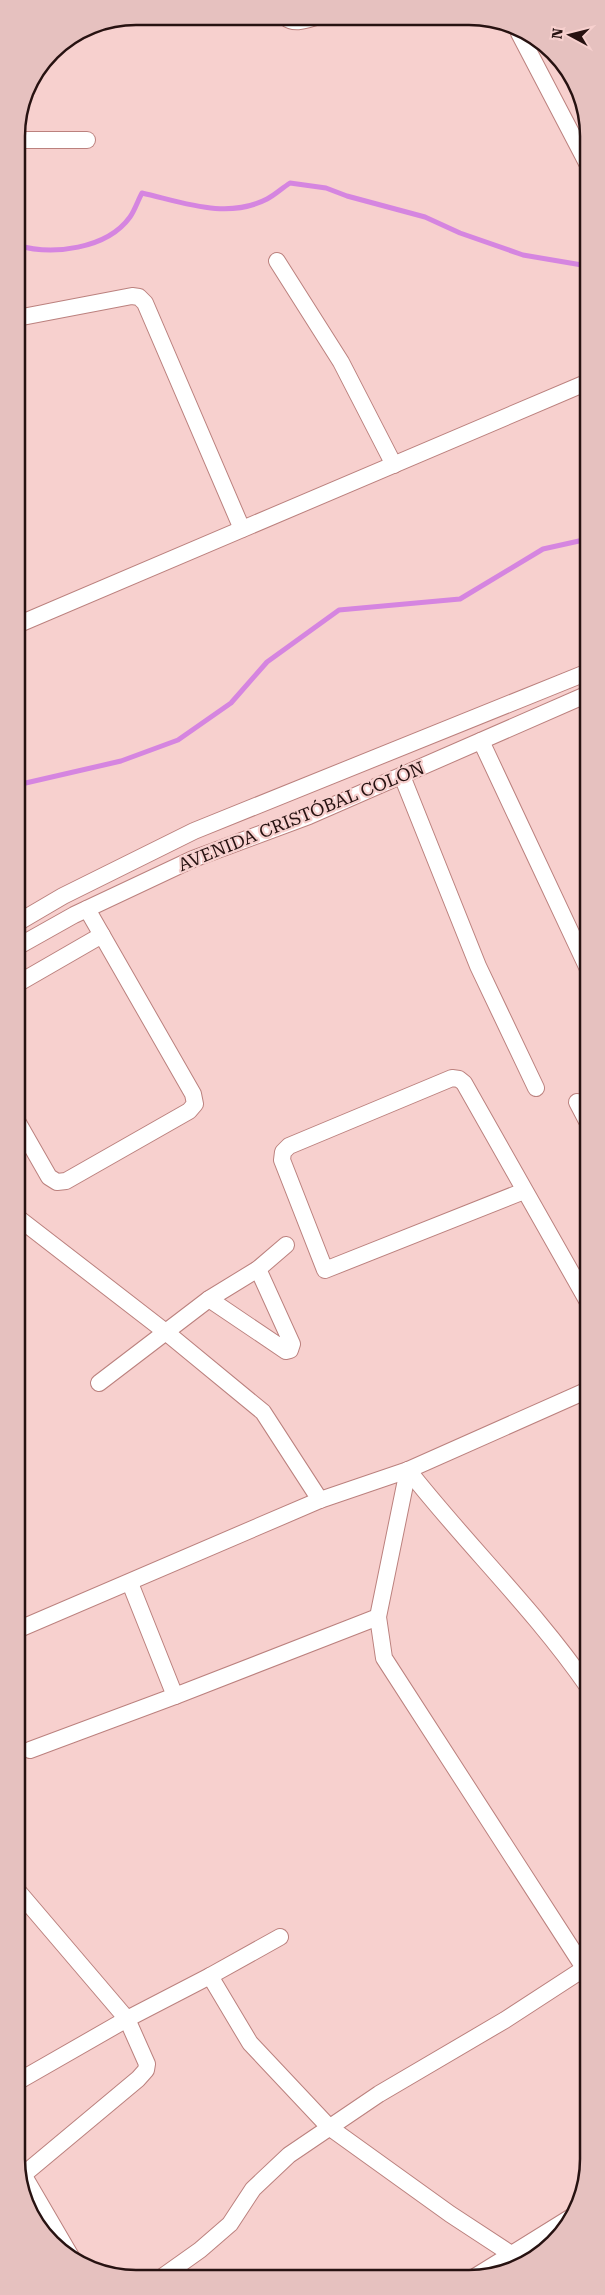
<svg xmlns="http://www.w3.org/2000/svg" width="605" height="2295" font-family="'Roboto Serif',serif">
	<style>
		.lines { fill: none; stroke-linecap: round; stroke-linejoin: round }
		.stream { stroke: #d585e0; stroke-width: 5 }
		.minor-casing { stroke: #bb817e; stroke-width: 18 }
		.minor { stroke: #fff; stroke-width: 16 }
		.labels { text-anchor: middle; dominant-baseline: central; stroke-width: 4.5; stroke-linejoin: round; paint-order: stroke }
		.street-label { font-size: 18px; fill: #271211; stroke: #f7d0ce }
		.rim { fill: none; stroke: #271211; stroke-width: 2.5 }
	</style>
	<rect width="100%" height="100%" fill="#f7d0ce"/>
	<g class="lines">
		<g class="stream">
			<path d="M17,245c35,11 90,4 113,-28 5,-7 8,-17 12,-24 40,9 85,27 125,6 8,-4 15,-11 23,-16l36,5 21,8 78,21 35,16 63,22 59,10 6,3"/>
			<polyline points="17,785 121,761 178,740 231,703 267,662 339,610 460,599 543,549 588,539"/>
		</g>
		<g class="minor-casing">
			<g id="minor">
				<path d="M285,17c9,8 21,3 31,0"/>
				<polyline points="519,33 588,165"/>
				<polyline points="16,140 87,140"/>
				<polyline points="277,261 341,362 394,465"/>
				<polyline points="17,318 132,296 139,297 145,303 242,529"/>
				<polyline points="17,625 588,382"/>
				<polyline points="481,741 588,969"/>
				<polyline points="402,776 478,966 536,1088"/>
				<polyline points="17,923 63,896 194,831 588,672"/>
				<polyline points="17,947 74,915 193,859 309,816 588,694"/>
				<polyline points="17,984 102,935"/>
				<polyline points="577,1102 588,1123"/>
				<polyline points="17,1121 49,1177 57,1182 66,1181 189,1111 195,1104 193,1094 87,909"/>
				<polyline points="524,1191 325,1270 282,1160 283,1152 289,1146 452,1078 459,1079 464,1083 588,1302"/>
				<polyline points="17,1217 167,1333 263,1412 320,1500"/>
				<polyline points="209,1299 286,1351 290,1350 292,1344 258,1269"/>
				<polyline points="99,1383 209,1299 258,1269 286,1245"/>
				<polyline points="408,1470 378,1617 384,1658 588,1974"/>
				<path d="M408,1470c58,74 127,140 180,217"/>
				<polyline points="130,1583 175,1696 378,1617"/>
				<polyline points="17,1630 320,1500 408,1470 588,1390"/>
				<polyline points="30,1750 175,1696"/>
				<polyline points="17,1890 127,2019 147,2064 146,2070 138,2079 23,2175"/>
				<polyline points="210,1976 250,2043 329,2127 450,2214 511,2254"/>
				<polyline points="17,2082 127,2019 210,1976 280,1937"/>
				<polyline points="17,2164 73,2260"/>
				<polyline points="162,2277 200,2250 230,2224 253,2189 289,2155 379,2094 505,2020 588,1966"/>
				<polyline points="473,2278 573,2216"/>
			</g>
		</g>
		<use href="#minor" class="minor"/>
	</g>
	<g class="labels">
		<g class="street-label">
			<text transform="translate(301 816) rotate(-22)">AVENIDA CRISTÓBAL COLÓN</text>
		</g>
	</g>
	<path d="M0 0H605V2295H0ZM136 25H469A111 111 0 0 1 580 136V2159A111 111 0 0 1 469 2270H136A111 111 0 0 1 25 2159V136A111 111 0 0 1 136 25Z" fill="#e6c1bf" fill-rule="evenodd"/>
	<path class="rim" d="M136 25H469A111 111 0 0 1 580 136V2159A111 111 0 0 1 469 2270H136A111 111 0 0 1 25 2159V136A111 111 0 0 1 136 25Z"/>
	<g transform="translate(570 35) rotate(277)" stroke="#f7d0ce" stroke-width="4" paint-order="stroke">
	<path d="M0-4L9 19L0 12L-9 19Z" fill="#271211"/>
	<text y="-8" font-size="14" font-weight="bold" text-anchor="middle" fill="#271211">N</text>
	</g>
</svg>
